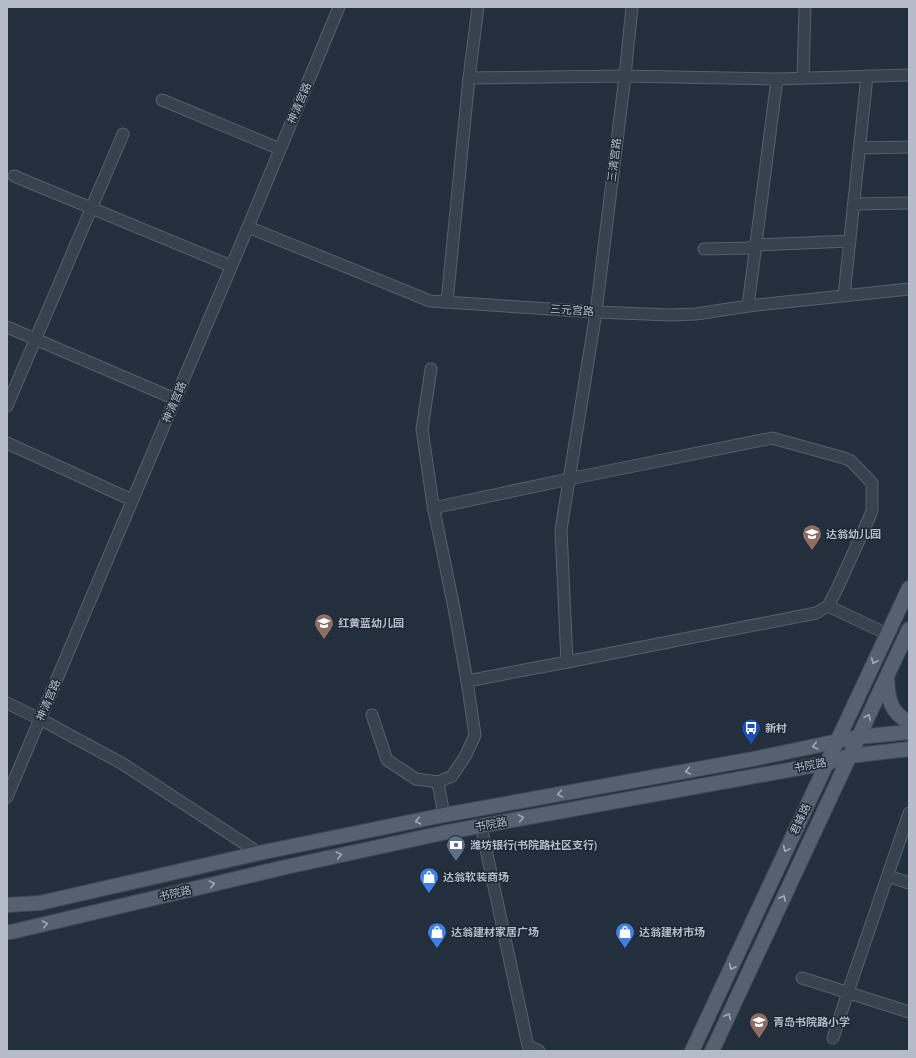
<svg xmlns="http://www.w3.org/2000/svg" width="916" height="1058" font-family="'Archivo Narrow','Noto Sans SC',sans-serif">
	<style>
		.lines { fill: none; stroke-linecap: round; stroke-linejoin: round }
		.minor-casing { stroke: #565f6c; stroke-width: 13 }
		.major-casing { stroke: #414a57; stroke-width: 16 }
		.minor { stroke: #38414e; stroke-width: 11 }
		.major { stroke: #56606e; stroke-width: 14 }
		.oneway { stroke: #a1aab7 }
		.labels { text-anchor: middle; dominant-baseline: central; stroke-width: 3; stroke-linejoin: round; paint-order: stroke }
		.street-label { font-size: 11px; fill: #b4bcc9; stroke: #1d2633 }
		.poi-label { font-size: 11px; font-weight: bold; fill: #b4bcc9; stroke: #1d2633; text-anchor: start }
	</style>
	<rect width="100%" height="100%" fill="#242f3e"/>
	<g class="lines">
		<g class="minor-casing">
			<g id="minor">
				<polyline points="469,78 625,76 777,79 909,75"/>
				<polyline points="803,78 805,7"/>
				<polyline points="162,100 280,149"/>
				<polyline points="860,148 909,147"/>
				<polyline points="14,176 231,266"/>
				<polyline points="854,204 909,203"/>
				<polyline points="248,227 430,301 596,312 670,315 696,314 748,306 909,289"/>
				<polyline points="704,249 748,248 756,245 850,241"/>
				<polyline points="844,296 867,76"/>
				<polyline points="447,302 469,78 478,7"/>
				<polyline points="748,306 777,79"/>
				<polyline points="7,327 175,399"/>
				<polyline points="7,406 123,134"/>
				<polyline points="7,443 132,500"/>
				<polyline points="433,508 569,479 772,438 844,458 851,461 872,483 872,510 870,516 837,589 828,606"/>
				<polyline points="567,662 561,530 596,312 625,76 632,7"/>
				<polyline points="467,681 567,662 816,613 828,606 887,634"/>
				<polyline points="7,703 40,719 123,764 259,853"/>
				<polyline points="372,715 387,760 416,779 438,782 452,776 466,755 475,735 467,681 454,608 433,505 422,429 431,369"/>
				<polyline points="438,782 444,815"/>
				<polyline points="7,797 248,227 339,7"/>
				<polyline points="481,826 528,1046 539,1051"/>
				<polyline points="888,876 909,883"/>
				<polyline points="802,978 909,1012"/>
				<polyline points="833,1038 848,992 909,813"/>
			</g>
		</g>
		<g class="major-casing">
			<g id="major">
				<path d="M887,677c1,20 2,35 22,45"/>
				<polyline points="7,905 40,903 259,853 444,815 753,759 858,737 909,732"/>
				<polyline points="7,932 11,932 286,867 447,832 827,763 849,756 909,749"/>
				<polyline points="692,1051 909,588"/>
				<polyline points="712,1051 909,629"/>
			</g>
		</g>
		<use href="#minor" class="minor"/>
		<use href="#major" class="major"/>
	</g>
	<defs><path id="oneway-chevron" d="M-2-3.5L2.5 0L-2 3.5" fill="none" stroke-width="1.6" stroke-linecap="round" stroke-linejoin="round"/></defs>
	<g class="oneway">
		<use href="#oneway-chevron" transform="translate(874 661) rotate(115)"/>
		<use href="#oneway-chevron" transform="translate(868 717) rotate(-65)"/>
		<use href="#oneway-chevron" transform="translate(815 746) rotate(168)"/>
		<use href="#oneway-chevron" transform="translate(688 771) rotate(170)"/>
		<use href="#oneway-chevron" transform="translate(560 794) rotate(170)"/>
		<use href="#oneway-chevron" transform="translate(521 818) rotate(-10)"/>
		<use href="#oneway-chevron" transform="translate(418 821) rotate(168)"/>
		<use href="#oneway-chevron" transform="translate(786 849) rotate(115)"/>
		<use href="#oneway-chevron" transform="translate(339 855) rotate(-12)"/>
		<use href="#oneway-chevron" transform="translate(212 884) rotate(-13)"/>
		<use href="#oneway-chevron" transform="translate(783 898) rotate(-65)"/>
		<use href="#oneway-chevron" transform="translate(45 924) rotate(-13)"/>
		<use href="#oneway-chevron" transform="translate(732 967) rotate(115)"/>
		<use href="#oneway-chevron" transform="translate(728 1016) rotate(-65)"/>
	</g>
	<defs>
		<g id="school-pin" transform="scale(1)"><path d="M0 17L-7.5 6A9.5 9.5 0 1 1 7.5 6Z" fill="#8d6e63" stroke="#1d2633"/><path d="M0-5L7-2L0 1L-7-2ZM-4 1L0 2.5L4 1V4Q0 6-4 4Z" fill="#fff"/></g>
		<g id="bus-pin" transform="scale(1)"><path d="M0 17L-7.5 6A9.5 9.5 0 1 1 7.5 6Z" fill="#1a4fb4" stroke="#1d2633"/><path d="M-5-6H5V4H4V6H2V4H-2V6H-4V4H-5ZM-3.5-4V0h7V-4ZM-3.5 1.2v1.5H-2V1.2ZM2 1.2v1.5H3.5V1.2Z" fill="#fff"/></g>
		<g id="bank-pin" transform="scale(1)"><path d="M0 17L-7.5 6A9.5 9.5 0 1 1 7.5 6Z" fill="#5c6f8a" stroke="#1d2633"/><path d="M-6-4H6V4H-6ZM0-2.3a2.3 2.3 0 1 0 0 4.6a2.3 2.3 0 1 0 0-4.6Z" fill="#fff"/></g>
		<g id="shop-pin" transform="scale(1)"><path d="M0 17L-7.5 6A9.5 9.5 0 1 1 7.5 6Z" fill="#3f7fe0" stroke="#1d2633"/><path d="M-5-2.5h2.3a2.7 3.5 0 0 1 5.4 0H5L5.5 6h-11ZM-1.5-2.5h3a1.5 2.3 0 0 0-3 0Z" fill="#fff"/></g>
	</defs>
	<g fill-rule="evenodd">
		<use href="#school-pin" x="812" y="534"/>
		<use href="#school-pin" x="324" y="623"/>
		<use href="#bus-pin" x="751" y="728"/>
		<use href="#bank-pin" x="456" y="845"/>
		<use href="#shop-pin" x="429" y="877"/>
		<use href="#shop-pin" x="437" y="932"/>
		<use href="#shop-pin" x="625" y="932"/>
		<use href="#school-pin" x="759" y="1022"/>
	</g>
	<g class="labels">
		<g class="street-label">
			<text transform="translate(299 103) rotate(-67)">神清宫路</text>
			<text transform="translate(614 160) rotate(-83)">三清宫路</text>
			<text transform="translate(572 310) rotate(4)">三元宫路</text>
			<text transform="translate(174 402) rotate(-67)">神清宫路</text>
			<text transform="translate(48 700) rotate(-67)">神清宫路</text>
			<text transform="translate(810 765) rotate(-11)">书院路</text>
			<text transform="translate(800 819) rotate(-65)">君峰路</text>
			<text transform="translate(491 824) rotate(-10)">书院路</text>
			<text transform="translate(175 893) rotate(-13)">书院路</text>
		</g>
		<g class="poi-label">
			<text x="826" y="534">达翁幼儿园</text>
			<text x="338" y="623">红黄蓝幼儿园</text>
			<text x="765" y="728">新村</text>
			<text x="470" y="845">潍坊银行(书院路社区支行)</text>
			<text x="443" y="877">达翁软装商场</text>
			<text x="451" y="932">达翁建材家居广场</text>
			<text x="639" y="932">达翁建材市场</text>
			<text x="773" y="1022">青岛书院路小学</text>
		</g>
	</g>
	<rect width="916" height="1058" fill="none" stroke="#b4bcc9" stroke-width="16"/>
</svg>
